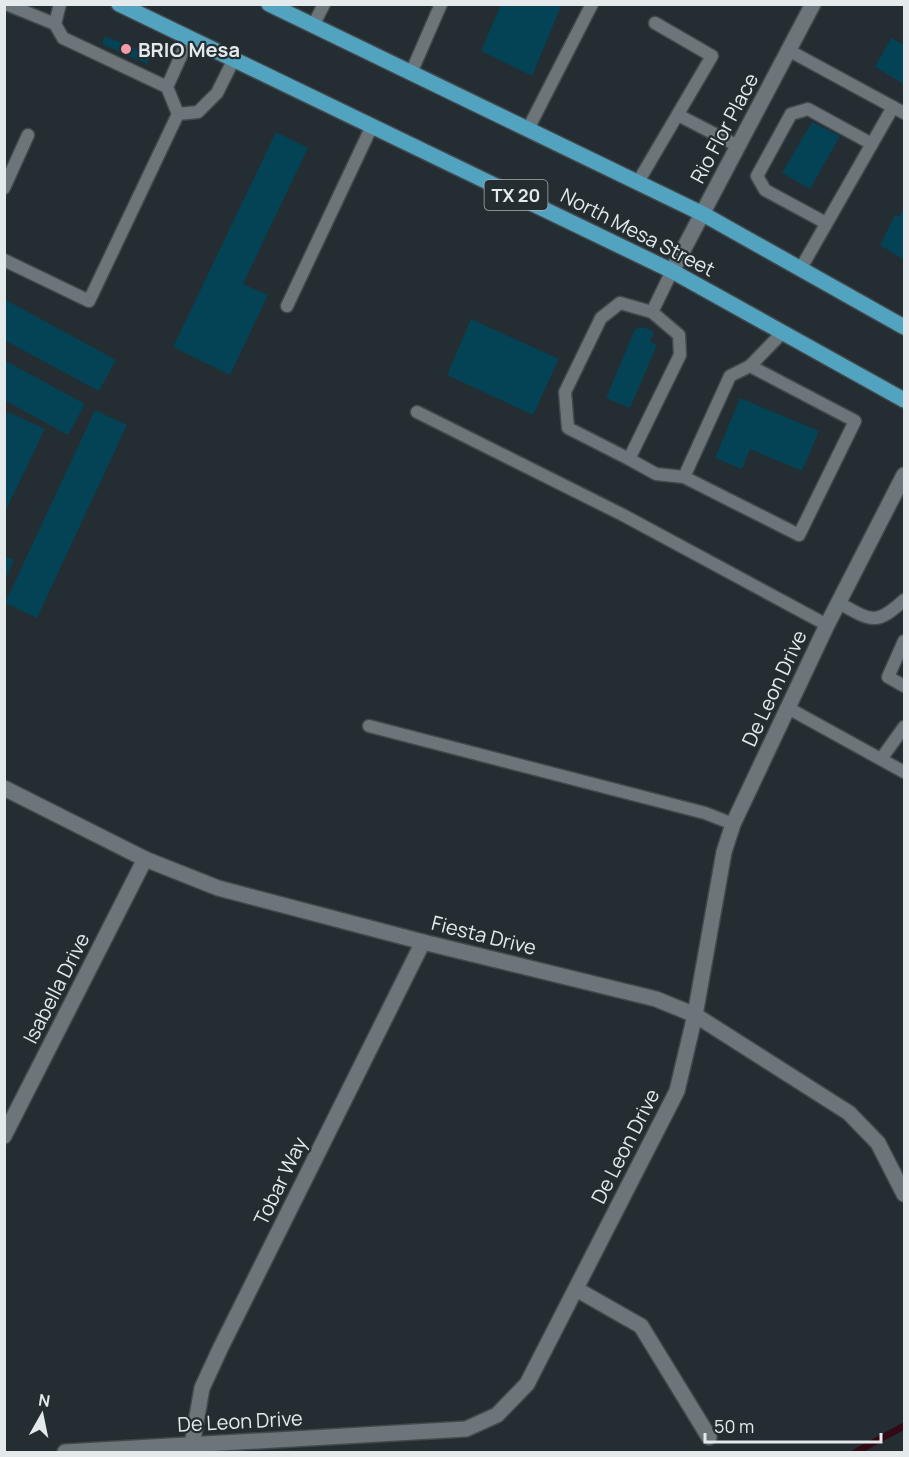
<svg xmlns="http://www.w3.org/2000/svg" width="909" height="1457" font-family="Manrope,sans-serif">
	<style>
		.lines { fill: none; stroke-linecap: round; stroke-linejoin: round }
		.stream { stroke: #320a15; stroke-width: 7 }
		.building { fill: #044255 }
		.service-casing { stroke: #41494c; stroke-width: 15 }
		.minor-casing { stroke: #41494c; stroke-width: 18 }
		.tertiary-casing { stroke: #41494c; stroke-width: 18 }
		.primary-casing { stroke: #41494c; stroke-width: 18 }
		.service { stroke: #6b757a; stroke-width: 12 }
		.minor { stroke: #6b757a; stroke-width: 15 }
		.tertiary { stroke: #6b757a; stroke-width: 15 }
		.primary { stroke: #52a3c0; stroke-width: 15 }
		.poi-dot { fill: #f39aab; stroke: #242d31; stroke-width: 2 }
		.labels { text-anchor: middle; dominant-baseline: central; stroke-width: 4.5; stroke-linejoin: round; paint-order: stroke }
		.shield { fill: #242d31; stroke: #aab1b4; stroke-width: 1.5 }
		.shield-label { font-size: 18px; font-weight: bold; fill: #e4eaec }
		.poi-label { font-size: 20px; font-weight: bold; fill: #e4eaec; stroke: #242d31; text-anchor: start }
		.street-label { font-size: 20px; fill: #e4eaec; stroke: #242d31 }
	</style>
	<rect width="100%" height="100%" fill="#242d31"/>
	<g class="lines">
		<polyline class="stream" points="856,1452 904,1426"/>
	</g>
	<g class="building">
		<polygon points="501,4 562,4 532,76 481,51"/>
		<polygon points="105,36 151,55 147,64 102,44"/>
		<polygon points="891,38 904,45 904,84 875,67"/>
		<polygon points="812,122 840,136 810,189 782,173"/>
		<polygon points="276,132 308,148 243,284 268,295 230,375 173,347"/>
		<polygon points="904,206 904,260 880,245 895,215 899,217"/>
		<polygon points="4,299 116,360 99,391 4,340"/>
		<polygon points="471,319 559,359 533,415 447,375"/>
		<polygon points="643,327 654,332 650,342 657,345 630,408 606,398 635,329"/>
		<polygon points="4,360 85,404 68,435 4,400"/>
		<polygon points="740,398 819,431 802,471 750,449 742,469 715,458"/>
		<polygon points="95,410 127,425 37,618 5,603"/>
		<polygon points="8,412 45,429 4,514 4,419"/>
		<polygon points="4,556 14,560 4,582"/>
	</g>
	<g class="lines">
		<g class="service-casing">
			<g id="service">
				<polyline points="6,4 55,24"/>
				<polyline points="60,4 55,24 63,38 167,87"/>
				<polyline points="313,26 324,4"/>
				<polyline points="189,38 167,87 178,114 198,112 217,93 234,59"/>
				<polyline points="788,50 904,113"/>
				<polyline points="411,73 441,4"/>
				<polyline points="678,115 738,146"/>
				<polyline points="528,129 592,4"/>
				<polyline points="638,182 712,56 655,23"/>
				<polyline points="4,188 28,135"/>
				<polyline points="826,223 765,190 757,176 791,114 808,109 872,144"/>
				<polyline points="4,260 89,301 178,114"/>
				<polyline points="801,268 893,107"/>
				<polygon points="620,303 652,312 679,335 680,355 629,459 568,428 565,392 601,318"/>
				<polyline points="287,306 372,126"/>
				<polyline points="652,312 672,271"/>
				<polyline points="417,412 623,515 827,625"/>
				<polyline points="629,459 656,474 684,477 799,535 855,421 750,366 783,332"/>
				<polyline points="684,477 730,376 750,366"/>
				<path d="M839,603c32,18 37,23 65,-3"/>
				<polyline points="904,641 888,677 904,686"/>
				<polyline points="788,708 904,772"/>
				<polyline points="369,726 705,813 733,824"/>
				<polyline points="881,759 904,727"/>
			</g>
		</g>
		<g class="minor-casing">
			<g id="minor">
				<polyline points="672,271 813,4"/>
				<polyline points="4,1136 145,859"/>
				<polyline points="576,1289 641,1326 709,1437"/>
				<polyline points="192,1445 202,1388 220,1349 423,942"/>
			</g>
		</g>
		<g class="tertiary-casing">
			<g id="tertiary">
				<polyline points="4,788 145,859 218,888 423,942 656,999 695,1015 849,1113 878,1143 904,1194"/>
				<polyline points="65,1452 466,1429 497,1415 527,1384 677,1091 695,1015 724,852 733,824 827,625 904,475"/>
			</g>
		</g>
		<g class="primary-casing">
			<g id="primary">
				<polyline points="119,4 672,271 904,400"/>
				<polyline points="269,4 703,214 904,327"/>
			</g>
		</g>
		<use href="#service" class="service"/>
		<use href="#minor" class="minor"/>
		<use href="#tertiary" class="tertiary"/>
		<use href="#primary" class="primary"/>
	</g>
	<circle class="poi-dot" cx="126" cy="49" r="6"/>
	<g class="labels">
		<rect class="shield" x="484.5" y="180" width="63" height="30" rx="4.5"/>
		<g class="shield-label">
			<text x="516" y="195">TX 20</text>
		</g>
		<g class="poi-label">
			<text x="138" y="49">BRIO Mesa</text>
		</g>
		<g class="street-label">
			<text transform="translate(724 128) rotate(-62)">Rio Flor Place</text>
			<text transform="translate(638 232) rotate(27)">North Mesa Street</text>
			<text transform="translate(774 688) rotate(-65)">De Leon Drive</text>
			<text transform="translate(484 935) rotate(14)">Fiesta Drive</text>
			<text transform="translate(56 988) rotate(-63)">Isabella Drive</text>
			<text transform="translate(625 1146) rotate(-63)">De Leon Drive</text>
			<text transform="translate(280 1181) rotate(-64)">Tobar Way</text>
			<text transform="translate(240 1421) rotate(-3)">De Leon Drive</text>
		</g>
	</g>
	<rect width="909" height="1457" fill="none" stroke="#e4eaec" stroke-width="12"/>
	<g transform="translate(42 1415) rotate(9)" stroke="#242d31" stroke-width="4.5" paint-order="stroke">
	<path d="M0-4.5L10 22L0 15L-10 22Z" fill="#e4eaec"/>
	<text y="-9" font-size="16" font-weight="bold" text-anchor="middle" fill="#e4eaec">N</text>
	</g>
	<path d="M705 1433v9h176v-9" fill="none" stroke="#e4eaec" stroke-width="3"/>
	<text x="714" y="1433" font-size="18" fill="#e4eaec" stroke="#242d31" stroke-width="4.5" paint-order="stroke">50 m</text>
</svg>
